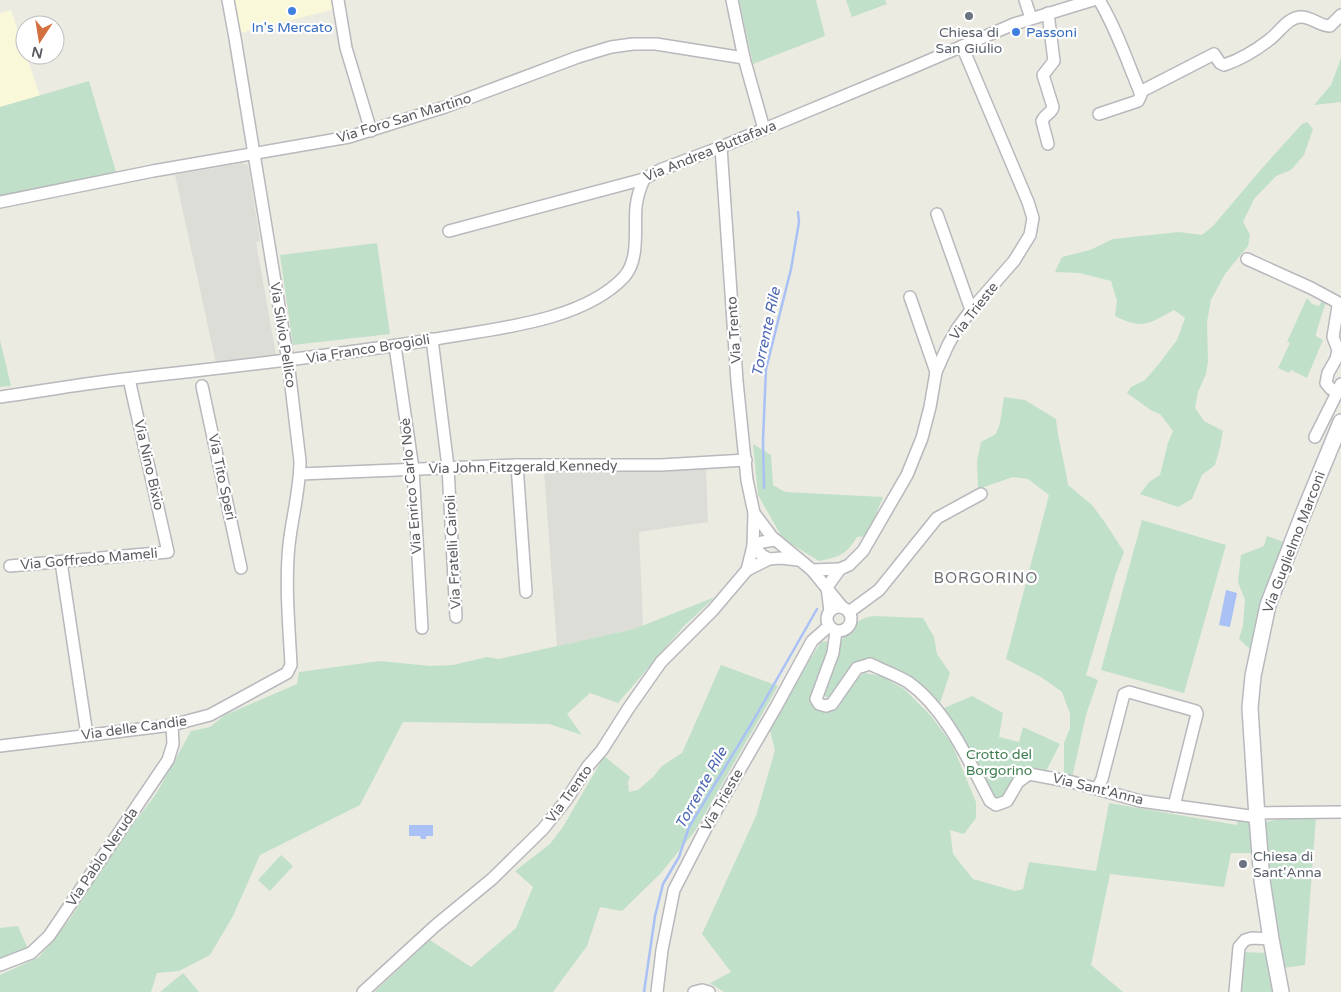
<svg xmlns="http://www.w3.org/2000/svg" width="1341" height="992" font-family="'Varela Round',sans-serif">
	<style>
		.commercial { fill: #f9f9da }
		.industrial { fill: #ddddd7 }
		.green { fill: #c1e0c9 }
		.water { fill: #a9c1f5 }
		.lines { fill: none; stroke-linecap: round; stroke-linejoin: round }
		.stream { stroke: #a9c1f5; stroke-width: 2.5 }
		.street-casing { stroke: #b8b8bd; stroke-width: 14 }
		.secondary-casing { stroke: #b8b9bf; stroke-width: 18 }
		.street { stroke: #fff; stroke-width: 11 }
		.secondary { stroke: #fff; stroke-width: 15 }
		.shop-dot { fill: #3f7fe0; stroke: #fff; stroke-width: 2 }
		.worship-dot { fill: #6b7280; stroke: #fff; stroke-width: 2 }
		.labels { text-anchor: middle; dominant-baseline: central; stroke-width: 4.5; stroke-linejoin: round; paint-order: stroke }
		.shop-label { font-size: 14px; fill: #366cbe; stroke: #fff }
		.worship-label { font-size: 14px; fill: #5b616d; stroke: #fff }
		.street-label { font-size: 14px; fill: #5b5c61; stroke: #fff }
		.park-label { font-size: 14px; fill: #3e7d50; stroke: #fff }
		.water-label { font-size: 15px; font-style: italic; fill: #4f68b4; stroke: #fff }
		.neighbourhood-label { font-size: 15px; letter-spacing: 1px; fill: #6c6e73; stroke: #fff }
	</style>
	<rect width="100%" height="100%" fill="#ebebe2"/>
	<g class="commercial">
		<polygon points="235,0 333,0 335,9 240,33"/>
		<polygon points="11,10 40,96 0,107 0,13"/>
	</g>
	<g class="industrial">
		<polygon points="241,163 248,165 260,241 256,242 276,355 216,363 175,175"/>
		<polygon points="706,469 708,522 639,532 643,626 634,629 557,646 544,471"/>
	</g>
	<g class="green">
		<polygon points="739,0 816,0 825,36 753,64"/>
		<polygon points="846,0 885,0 887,4 852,17"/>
		<polygon points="1341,58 1341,102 1314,105 1331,85"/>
		<polygon points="89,81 116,172 0,196 0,107"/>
		<path d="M1307,122l6,7 -9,26 -13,15 -15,6 -22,23 -11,23 7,13 -2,11 -23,28 -14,26 -4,22 1,39 -2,13 -8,18 -3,16 9,13 19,10 -3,16 -5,18 -13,10 -10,24 -14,8 -38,-13 9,-12 11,-7 8,-32 5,-12 -13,-17 -8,-3 -25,-18 4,-6 14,-7 13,-15 19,-25 8,-22 -11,-8c-26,14 -31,20 -59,6l2,-15 -6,-20 -32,-8 -24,-1 7,-15 28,-7 23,-11 66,-7 23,3 11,-9 51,-60 38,-42z"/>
		<polygon points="377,243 390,334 293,345 280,255"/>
		<path d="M1307,298l5,6 7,2 5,-8 2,4c-2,7 -10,29 -10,34l7,4 -16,38 -16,-8 -2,3 -11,-5 12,-25 -3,-1z"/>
		<polygon points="0,340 11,386 0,387"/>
		<path d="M1004,397l21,3 31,19c2,22 9,44 12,66l24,20 12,16 20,31 -8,21 -30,102 12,5 -12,35 -14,63 -8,-4v-31l6,-15v-14l-8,-22 -21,-15 -35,-18 43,-164 -21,-16 -15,-2 -35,12 -1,-28 4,-19 15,-8 4,-11z"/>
		<path d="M753,444l18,11 2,30 12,7 98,5 -16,39 -10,1c-11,18 -18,20 -38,24l-36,-22 -25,-44z"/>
		<polygon points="1142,520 1226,545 1184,693 1101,670"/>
		<polygon points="1267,536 1284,542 1250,649 1239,639 1243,626 1245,600 1238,582 1241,555 1264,546"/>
		<polygon points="715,597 684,626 618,703 590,693 567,714 582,735 549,724 403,722 360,805 260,855 233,916 210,955 179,971 157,973 151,992 0,992 0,975 39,957 70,919 112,852 156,794 191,731 210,727 225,715 297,684 299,672 380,661 430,666 453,665 487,657 499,659 634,629"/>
		<path d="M874,616l49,2 11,19 3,17 13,19 -11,33 -72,-46 -17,8 -14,25 -7,5 -5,-2 -1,-5c9,-26 18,-72 51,-75z"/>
		<polygon points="827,641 827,648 820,674 816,707 822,711 830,711 854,681 864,673 881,676 904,689 931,716 952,744 976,802 976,818 964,834 950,830 953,854 973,879 1015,891 1023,889 1029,862 1096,871 1109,803 1237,825 1238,819 1250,820 1255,852 1251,853 1231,853 1224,887 1110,874 1091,965 1123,992 724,992 710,983 731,972 702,934 756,816 775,750 770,731 806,666 821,642"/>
		<polygon points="721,665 778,686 695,831 661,873 622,911 600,907 587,946 553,992 374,992 430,940 471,967 516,928 533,887 515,871 550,844 563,827 604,756 630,777 628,782 629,792 638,790 653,777 662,766 682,753"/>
		<polygon points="972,696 1003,713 999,737 1019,742 1023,727 1060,744 1045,773 1028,772 1004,799 996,802 942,709"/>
		<polygon points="1316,817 1305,965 1282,968 1268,870 1265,830 1266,822 1275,820"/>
		<polygon points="281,855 293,866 270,891 258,880"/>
		<polygon points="18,926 28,949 0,960 0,928"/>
		<polygon points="1241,952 1268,953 1274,992 1239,992"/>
		<polygon points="183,973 199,992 160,992"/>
	</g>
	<g class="water">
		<polygon points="1226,590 1237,593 1230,627 1219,625"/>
		<polygon points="409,825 433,825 433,836 426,836 426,839 421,839 420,836 409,836"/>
	</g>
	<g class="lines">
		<g class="stream">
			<polyline points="764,488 763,440 766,369 791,269 799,222 798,212"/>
			<polyline points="644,992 655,916 663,884 679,857 689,827 753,721 817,609"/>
		</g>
		<g class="street-casing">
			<g id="street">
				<polyline points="338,0 346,48 371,131"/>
				<polyline points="732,0 744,58 764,129"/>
				<polyline points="1025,0 1031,18"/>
				<path d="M1099,0c17,28 28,61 41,92l72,-37 2,-1 6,9 4,2c15,-5 32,-15 45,-25 10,-7 18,-22 31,-23 11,-1 19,9 30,9l11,-11"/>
				<polyline points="1099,114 1138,101 1141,95 1140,92"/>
				<path d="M1048,144l-6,-23c3,-7 10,-8 11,-14l-10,-32 11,-14 -6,-48"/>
				<polyline points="721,147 737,381 747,480 754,513 753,546 747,570"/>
				<polyline points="0,202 153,171 349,137 445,107 578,57 611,47 633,44 656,44 744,58"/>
				<polyline points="937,214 971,310"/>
				<polyline points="449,231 644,179 660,170 721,147 909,69 1014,24 1093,0"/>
				<polyline points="1247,259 1311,288 1337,302 1338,306 1333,337 1338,350 1336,359 1328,373 1326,383 1331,389 1338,391 1341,384"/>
				<polyline points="910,297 936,372"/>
				<polyline points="432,339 448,467 456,617"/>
				<polyline points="395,346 413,469 422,628"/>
				<polyline points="202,386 241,568"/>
				<path d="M0,397c29,-4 57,-9 86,-13 36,-5 72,-9 108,-13 79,-9 158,-18 236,-31 59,-11 151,-17 194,-63 16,-18 10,-48 12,-70 1,-10 4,-19 8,-28"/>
				<polyline points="1315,437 1338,391"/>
				<polyline points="517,465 526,592"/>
				<polyline points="300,474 517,465 661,465 746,460"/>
				<polyline points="754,513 772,537 812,570 842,607"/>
				<polyline points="769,559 763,556 753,546 762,542 775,540"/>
				<polyline points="61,562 87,735"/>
				<polyline points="10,566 168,552 129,379"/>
				<polyline points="812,570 840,569"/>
				<circle cx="839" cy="619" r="12"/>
				<polyline points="830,611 827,587 840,569 849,565 863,551 907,475 922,438 930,407 936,372 948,345 957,329 971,310 1014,261 1030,235 1033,218 1028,202 962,46"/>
				<polyline points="849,612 879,590 937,518 981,494"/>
				<path d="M836,631l-3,22 -17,46 3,5 7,2 6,-2 25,-36 13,-4c12,6 26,11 38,18 38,27 61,79 82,119l6,4 11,-4 11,-19 11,-8 43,8 68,19 117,16"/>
				<path d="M0,746l172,-21 38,-10 77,-42 4,-8c-2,-40 -6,-80 -2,-120 3,-28 11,-56 11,-84l-12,-100 -53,-323 -7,-38"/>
				<polyline points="1097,789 1102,779 1124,694 1129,692 1196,711 1197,714 1174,806"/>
				<polyline points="1257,813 1341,812"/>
				<polyline points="0,965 31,953 49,936 168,760 173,744 172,725"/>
				<polyline points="363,992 435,926 492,879 543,829 567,799 588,766 602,750 628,709 661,662 713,610 747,570 769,559 781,558 798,560"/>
				<polyline points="657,992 662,950 674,890 706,828 776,707 812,641 829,626"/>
				<polyline points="694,992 702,990 709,992"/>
				<polyline points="1235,992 1239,947 1245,940 1252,938 1271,939"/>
			</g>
		</g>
		<g class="secondary-casing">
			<polyline id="secondary" points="1281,992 1271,939 1262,880 1257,817 1250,708 1253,676 1268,605 1302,517 1341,422"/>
		</g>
		<use href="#street" class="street"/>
		<use href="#secondary" class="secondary"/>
	</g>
	<g class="shop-dot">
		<circle cx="292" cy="11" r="5"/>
		<circle cx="1016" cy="32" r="5"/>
	</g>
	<g class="worship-dot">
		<circle cx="969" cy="16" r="5"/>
		<circle cx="1243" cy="864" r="5"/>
	</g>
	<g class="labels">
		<g class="shop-label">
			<text x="292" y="27">In's Mercato</text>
			<text x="1026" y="32" text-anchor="start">Passoni</text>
		</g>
		<g class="worship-label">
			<text x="969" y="32">Chiesa di<tspan x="969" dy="16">San Giulio</tspan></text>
			<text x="1253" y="856" text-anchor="start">Chiesa di<tspan x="1253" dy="16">Sant'Anna</tspan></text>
		</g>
		<g class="street-label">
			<text transform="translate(404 118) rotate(-17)">Via Foro San Martino</text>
			<text transform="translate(710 151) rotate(-22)">Via Andrea Buttafava</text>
			<text transform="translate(974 311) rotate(-52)">Via Trieste</text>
			<text transform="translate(734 330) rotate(-94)">Via Trento</text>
			<text transform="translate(283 335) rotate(81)">Via Silvio Pellico</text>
			<text transform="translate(368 349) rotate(-9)">Via Franco Brogioli</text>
			<text transform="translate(149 465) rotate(77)">Via Nino Bixio</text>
			<text transform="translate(523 467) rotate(-1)">Via John Fitzgerald Kennedy</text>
			<text transform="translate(222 477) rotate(78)">Via Tito Speri</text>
			<text transform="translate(411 486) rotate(-95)">Via Enrico Carlo Noè</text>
			<text transform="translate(1294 542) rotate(-69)">Via Guglielmo Marconi</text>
			<text transform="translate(453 552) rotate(-93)">Via Fratelli Cairoli</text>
			<text transform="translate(89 559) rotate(-5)">Via Goffredo Mameli</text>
			<text transform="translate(134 728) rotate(-8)">Via delle Candie</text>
			<text transform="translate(1098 789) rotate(14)">Via Sant'Anna</text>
			<text transform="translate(569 794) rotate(-54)">Via Trento</text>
			<text transform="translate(722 800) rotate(-60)">Via Trieste</text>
			<text transform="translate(102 857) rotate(-56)">Via Pablo Neruda</text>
		</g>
		<g class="park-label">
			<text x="999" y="754">Crotto del<tspan x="999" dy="16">Borgorino</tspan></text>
		</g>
		<g class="water-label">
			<text transform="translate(766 332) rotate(-78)">Torrente Rile</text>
			<text transform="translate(701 788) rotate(-61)">Torrente Rile</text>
		</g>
		<g class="neighbourhood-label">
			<text x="986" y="578">BORGORINO</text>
		</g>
	</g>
	<g transform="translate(40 40) rotate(192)"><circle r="24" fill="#ffffff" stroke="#bdbec0"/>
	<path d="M0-4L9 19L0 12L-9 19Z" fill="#d4703f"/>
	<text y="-8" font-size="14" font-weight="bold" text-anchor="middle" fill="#5b5c61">N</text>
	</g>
</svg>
